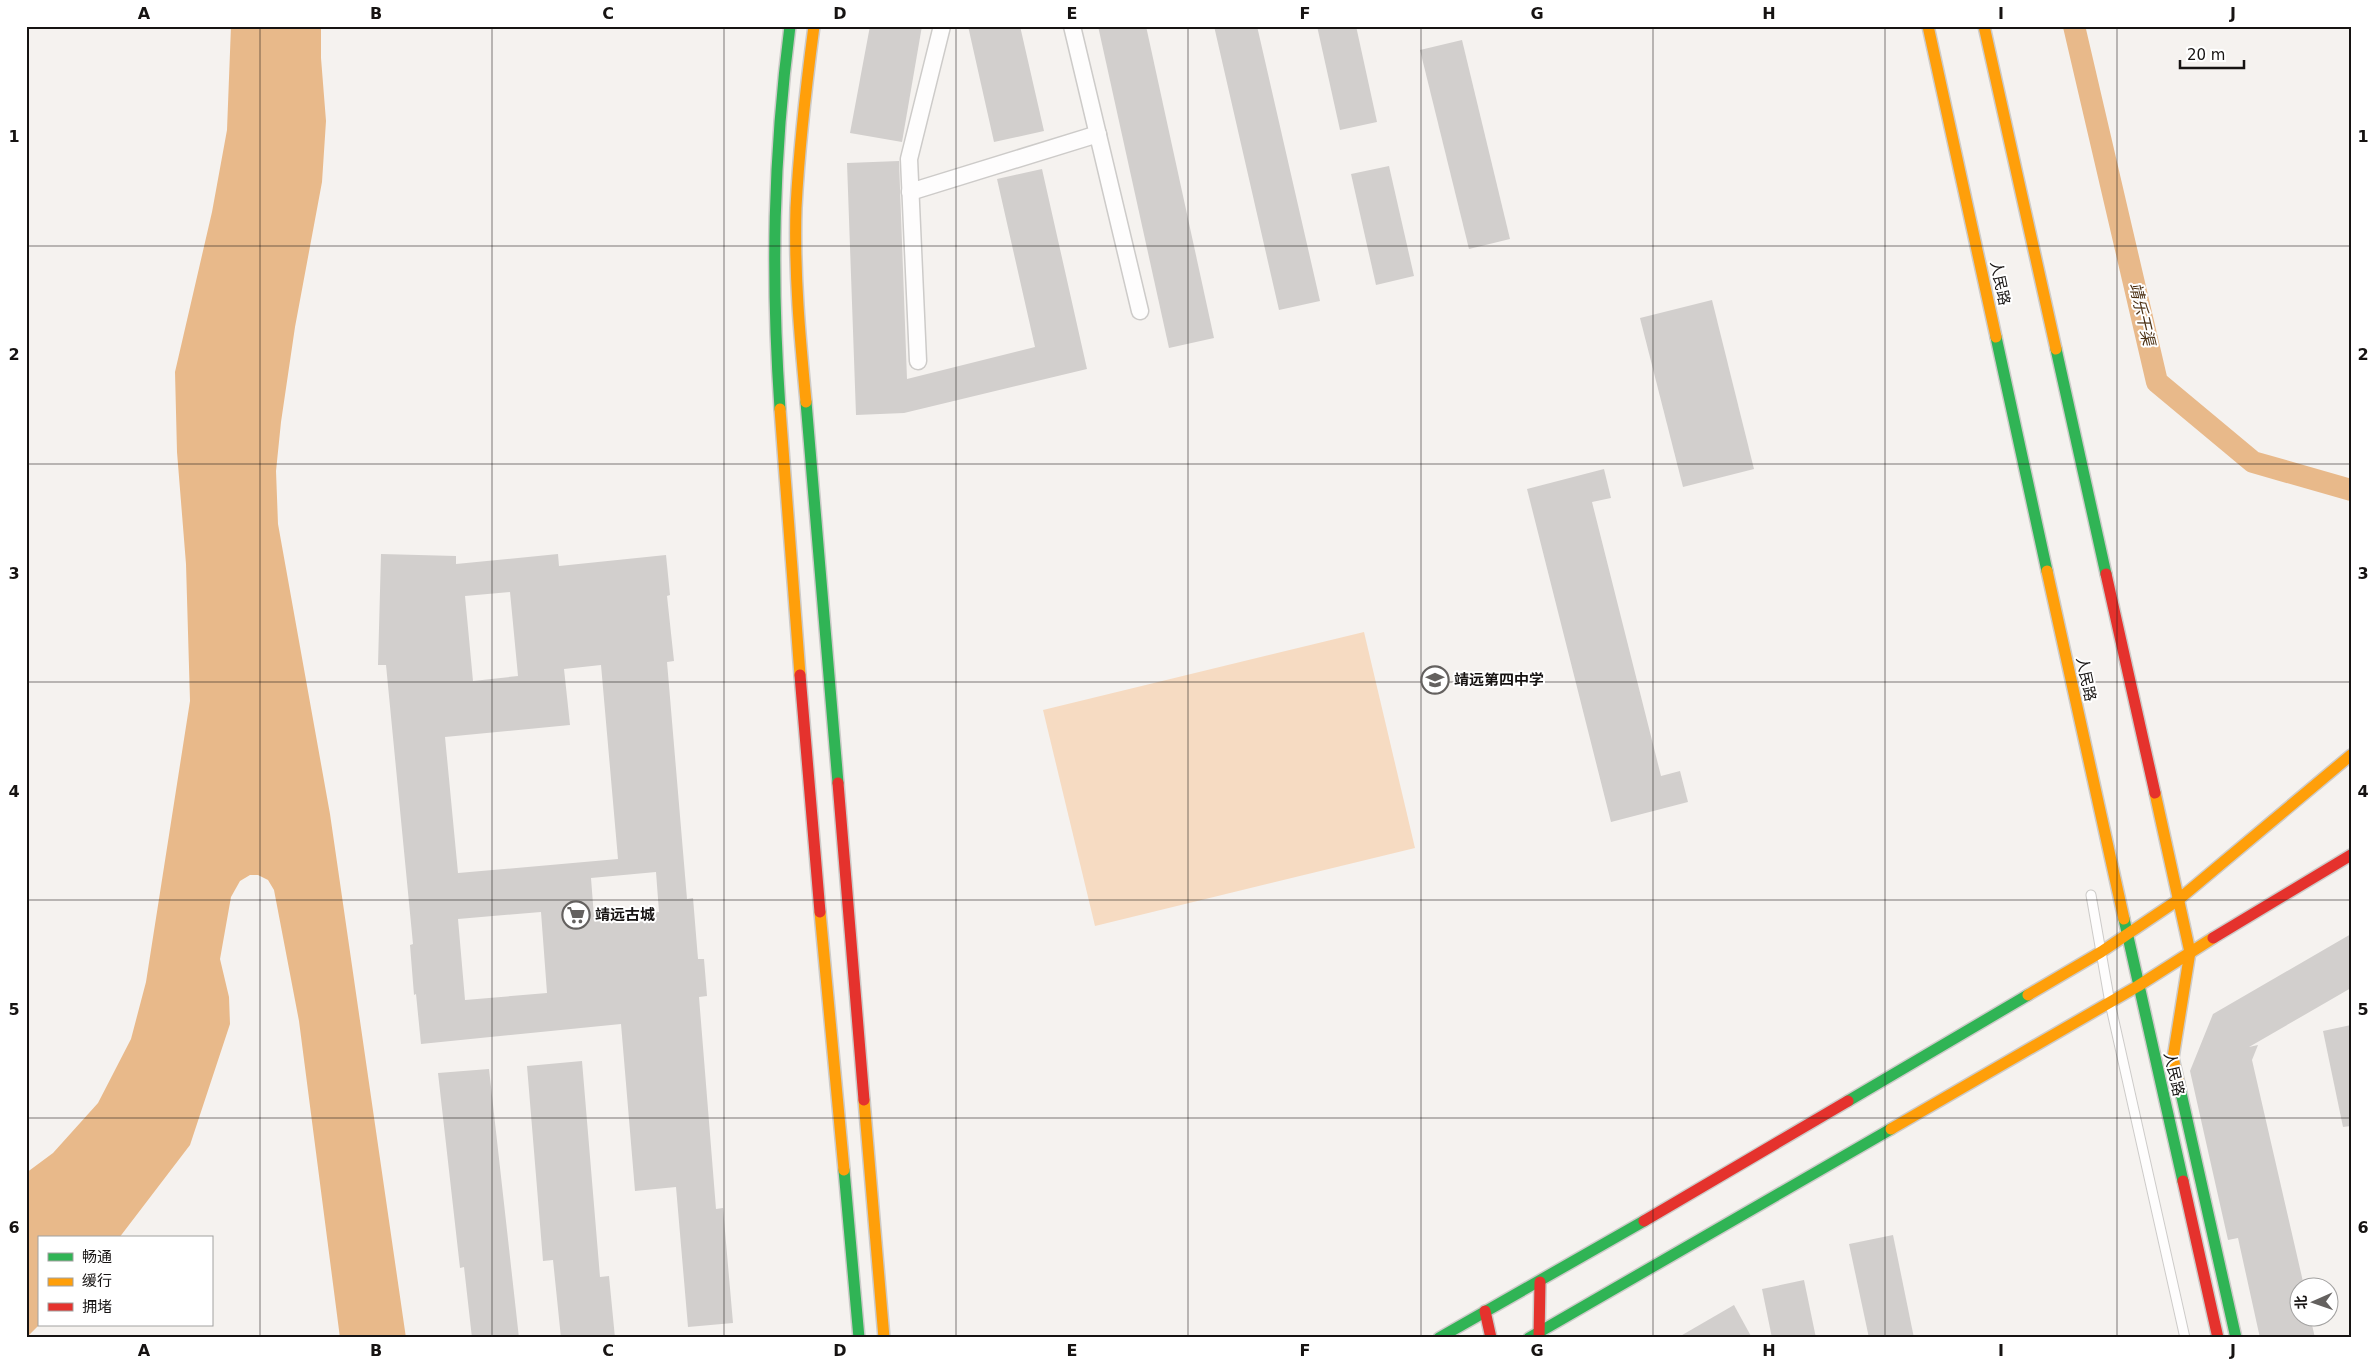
<svg xmlns="http://www.w3.org/2000/svg" width="2377" height="1364" font-family="'DejaVu Sans','Noto Sans SC',sans-serif">
	<style>
		.green { fill: #f6dbc2 }
		.water { fill: #e8b98a }
		.lines { fill: none; stroke-linecap: round; stroke-linejoin: round }
		.canal { stroke: #e8b98a; stroke-width: 22 }
		.building { fill: #d2cfcd; fill-rule: evenodd }
		.lane-casing { stroke: #cdcbc9; stroke-width: 11 }
		.street-casing { stroke: #cdcbc9; stroke-width: 19 }
		.fast-casing { stroke: #cdcbc9; stroke-width: 14 }
		.slow-casing { stroke: #cdcbc9; stroke-width: 14 }
		.jam-casing { stroke: #cdcbc9; stroke-width: 14 }
		.lane { stroke: #fefdfd; stroke-width: 9 }
		.street { stroke: #fefdfd; stroke-width: 16 }
		.fast { stroke: #30b455; stroke-width: 11 }
		.slow { stroke: #ff9f0a; stroke-width: 11 }
		.jam { stroke: #e5322d; stroke-width: 11 }
		.grid { fill: none; stroke: #161312; stroke-width: 1; stroke-opacity: 0.55 }
		.labels { text-anchor: middle; dominant-baseline: central; stroke-width: 4; stroke-linejoin: round; paint-order: stroke }
		.street-label { font-size: 15px; fill: #161312; stroke: #fff }
		.poi-label { font-size: 15px; font-weight: bold; fill: #161312; stroke: #fff; text-anchor: start }
		.water-label { font-size: 16px; font-style: italic; fill: #4d3215; stroke: #fff }
		.neatline { fill: none; stroke: #161312; stroke-width: 2 }
		.grid-label { font-size: 16px; text-anchor: middle; font-weight: bold; fill: #161312 }
	</style>
	<rect width="100%" height="100%" fill="#f5f2ef"/>
	<polygon class="green" points="1364,632 1415,848 1095,926 1043,710"/>
	<polygon class="water" points="231,26 321,26 321,58 326,121 322,182 295,327 281,422 276,471 278,524 330,814 406,1338 340,1338 299,1021 274,890 268,880 258,875 250,875 240,881 231,897 220,959 229,997 230,1024 190,1145 119,1238 39,1238 39,1325 26,1338 26,1173 53,1153 98,1103 131,1039 146,982 190,701 186,564 177,452 175,372 212,212 227,130"/>
	<g class="lines">
		<polyline class="canal" points="2074,26 2157,382 2253,462 2351,490"/>
	</g>
	<g class="building">
		<polygon points="870,26 922,26 902,142 850,133"/>
		<polygon points="968,26 1020,26 1044,131 994,142"/>
		<polygon points="1098,26 1146,26 1214,338 1169,348"/>
		<polygon points="1214,26 1257,26 1320,301 1279,310"/>
		<polygon points="1317,26 1356,26 1377,122 1340,130"/>
		<polygon points="1462,40 1510,239 1469,249 1420,50"/>
		<polygon points="899,161 907,379 1035,347 997,179 1042,169 1087,369 904,413 856,415 847,163"/>
		<polygon points="1389,166 1414,276 1376,285 1351,174"/>
		<polygon points="1712,300 1754,469 1683,487 1640,318"/>
		<polygon points="1604,469 1611,498 1592,502 1661,776 1680,771 1688,802 1611,822 1527,489"/>
		<path d="M381,554l75,2v8l102,-10 1,12 107,-11 4,40 -3,1 7,65 -7,1 20,237 6,-1 5,61h6l3,37 -8,1 17,212 7,-1 10,115 -45,4 -12,-140 -41,4 -14,-167 -200,20 -5,-50 -2,1 -4,-50 3,-1 -27,-279h-8zM510,592l8,84 -45,5 -8,-85zM601,665l17,194 -160,14 -13,-136 125,-12 -6,-56zM656,872l3,40 -65,5 -3,-39zM541,912l6,81 -82,7 -7,-81z"/>
		<polygon points="2351,934 2351,988 2249,1047 2258,1045 2252,1060 2304,1286 2300,1286 2300,1316 2310,1316 2315,1338 2260,1338 2238,1238 2228,1240 2190,1071 2213,1014"/>
		<polygon points="2351,1025 2351,1126 2343,1127 2323,1031"/>
		<polygon points="582,1061 600,1277 609,1276 615,1338 561,1338 553,1260 543,1261 527,1066"/>
		<polygon points="489,1069 519,1338 472,1338 464,1267 460,1268 438,1073"/>
		<polygon points="1893,1235 1914,1338 1869,1338 1849,1244"/>
		<polygon points="1804,1280 1816,1338 1772,1338 1762,1289"/>
		<polygon points="1734,1305 1752,1338 1677,1338"/>
	</g>
	<g class="lines">
		<g class="lane-casing">
			<polyline id="lane" points="2091,895 2110,1003 2185,1338"/>
		</g>
		<g class="street-casing">
			<g id="street">
				<polyline points="1072,26 1140,311"/>
				<polyline points="910,192 1098,134"/>
				<polyline points="918,361 909,159 942,26"/>
			</g>
		</g>
		<g class="fast-casing">
			<g id="fast">
				<polyline points="1996,337 2047,571"/>
				<polyline points="2056,349 2106,574"/>
				<polyline points="806,402 838,783"/>
				<path d="M780,409c-9,-132 -7,-252 10,-383"/>
				<polyline points="2124,919 2183,1181"/>
				<polyline points="2179,1084 2236,1338"/>
				<polyline points="1848,1101 2028,995"/>
				<polyline points="844,1170 859,1338"/>
				<polyline points="1439,1338 1644,1221"/>
				<polyline points="1529,1338 1891,1129"/>
			</g>
		</g>
		<g class="slow-casing">
			<g id="slow">
				<polyline points="1928,26 1996,337"/>
				<polyline points="1984,26 2056,349"/>
				<path d="M806,402c-6,-64 -12,-129 -10,-194 3,-61 10,-121 18,-182"/>
				<polyline points="780,409 800,675"/>
				<polyline points="2047,571 2124,919"/>
				<polyline points="2155,793 2190,952 2173,1058 2179,1084"/>
				<polyline points="820,912 844,1170"/>
				<polyline points="2028,995 2101,952 2178,900 2351,755"/>
				<polyline points="864,1100 884,1338"/>
				<polyline points="1891,1129 2138,986 2213,938"/>
			</g>
		</g>
		<g class="jam-casing">
			<g id="jam">
				<polyline points="2106,574 2155,793"/>
				<polyline points="800,675 820,912"/>
				<polyline points="838,783 864,1100"/>
				<polyline points="2213,938 2351,855"/>
				<polyline points="2183,1181 2218,1338"/>
				<polyline points="1644,1221 1848,1101"/>
				<polyline points="1485,1311 1491,1338"/>
				<polyline points="1539,1338 1540,1282"/>
			</g>
		</g>
		<use href="#lane" class="lane"/>
		<use href="#street" class="street"/>
		<use href="#fast" class="fast"/>
		<use href="#slow" class="slow"/>
		<use href="#jam" class="jam"/>
	</g>
	<path class="grid" d="M260,26v1312M492,26v1312M724,26v1312M956,26v1312M1188,26v1312M1421,26v1312M1653,26v1312M1885,26v1312M2117,26v1312M26,246h2325M26,464h2325M26,682h2325M26,900h2325M26,1118h2325"/>
	<defs>
		<g id="school-ring" transform="scale(1.4375)"><circle r="9.5" fill="#fff" stroke="#64615f" stroke-width="1.5"/><path d="M0-5L7-2L0 1L-7-2ZM-4 1L0 2.5L4 1V4Q0 6-4 4Z" fill="#64615f"/></g>
		<g id="supermarket-ring" transform="scale(1.4375)"><circle r="9.5" fill="#fff" stroke="#64615f" stroke-width="1.5"/><path d="M-6-5.5h2.5l.6 2H6L4.5 2H-2.5L-4.4-4H-6ZM-1.5 3.2a1.3 1.3 0 1 0 .1 0ZM3 3.2a1.3 1.3 0 1 0 .1 0Z" fill="#64615f"/></g>
	</defs>
	<g fill-rule="evenodd">
		<use href="#school-ring" x="1435" y="680"/>
		<use href="#supermarket-ring" x="576" y="915"/>
	</g>
	<g class="labels">
		<g class="street-label">
			<text transform="translate(2000 283) rotate(78)">人民路</text>
			<text transform="translate(2086 679) rotate(78)">人民路</text>
			<text transform="translate(2174 1074) rotate(77)">人民路</text>
		</g>
		<g class="poi-label">
			<text x="1454" y="680">靖远第四中学</text>
			<text x="595" y="915">靖远古城</text>
		</g>
		<g class="water-label">
			<text transform="translate(2142 314) rotate(77)">靖乐干渠</text>
		</g>
	</g>
	<rect width="2377" height="1364" fill="none" stroke="#ffffff" stroke-width="55"/>
	<rect x="38" y="1236" width="175" height="90" fill="#ffffff" stroke="#a2a1a0"/>
	<rect x="48" y="1253" width="25" height="8" fill="#30b455" stroke="#a2a1a0"/>
	<text x="82" y="1262" font-size="15" fill="#161312">畅通</text>
	<rect x="48" y="1278" width="25" height="8" fill="#ff9f0a" stroke="#a2a1a0"/>
	<text x="82" y="1286" font-size="15" fill="#161312">缓行</text>
	<rect x="48" y="1303" width="25" height="8" fill="#e5322d" stroke="#a2a1a0"/>
	<text x="82" y="1312" font-size="15" fill="#161312">拥堵</text>
	<g transform="translate(2314 1302) rotate(268)"><circle r="24" fill="#ffffff" stroke="#a2a1a0"/>
	<path d="M0-4L9 19L0 12L-9 19Z" fill="#64615f"/>
	<text y="-8" font-size="14" font-weight="bold" text-anchor="middle" fill="#161312">北</text>
	</g>
	<path d="M2180 60v8h64v-8" fill="none" stroke="#161312" stroke-width="2.5"/>
	<text x="2187" y="60" font-size="15" fill="#161312" stroke="#ffffff" stroke-width="4" paint-order="stroke">20 m</text>
	<rect x="28" y="28" width="2322" height="1308" class="neatline"/>
	<g class="grid-label">
		<text x="144" y="19">A</text>
		<text x="376" y="19">B</text>
		<text x="608" y="19">C</text>
		<text x="840" y="19">D</text>
		<text x="1072" y="19">E</text>
		<text x="1305" y="19">F</text>
		<text x="1537" y="19">G</text>
		<text x="1769" y="19">H</text>
		<text x="2001" y="19">I</text>
		<text x="2233" y="19">J</text>
		<text x="14" y="142">1</text>
		<text x="2363" y="142">1</text>
		<text x="14" y="360">2</text>
		<text x="2363" y="360">2</text>
		<text x="14" y="579">3</text>
		<text x="2363" y="579">3</text>
		<text x="14" y="797">4</text>
		<text x="2363" y="797">4</text>
		<text x="14" y="1015">5</text>
		<text x="2363" y="1015">5</text>
		<text x="14" y="1233">6</text>
		<text x="2363" y="1233">6</text>
		<text x="144" y="1356">A</text>
		<text x="376" y="1356">B</text>
		<text x="608" y="1356">C</text>
		<text x="840" y="1356">D</text>
		<text x="1072" y="1356">E</text>
		<text x="1305" y="1356">F</text>
		<text x="1537" y="1356">G</text>
		<text x="1769" y="1356">H</text>
		<text x="2001" y="1356">I</text>
		<text x="2233" y="1356">J</text>
	</g>
</svg>
